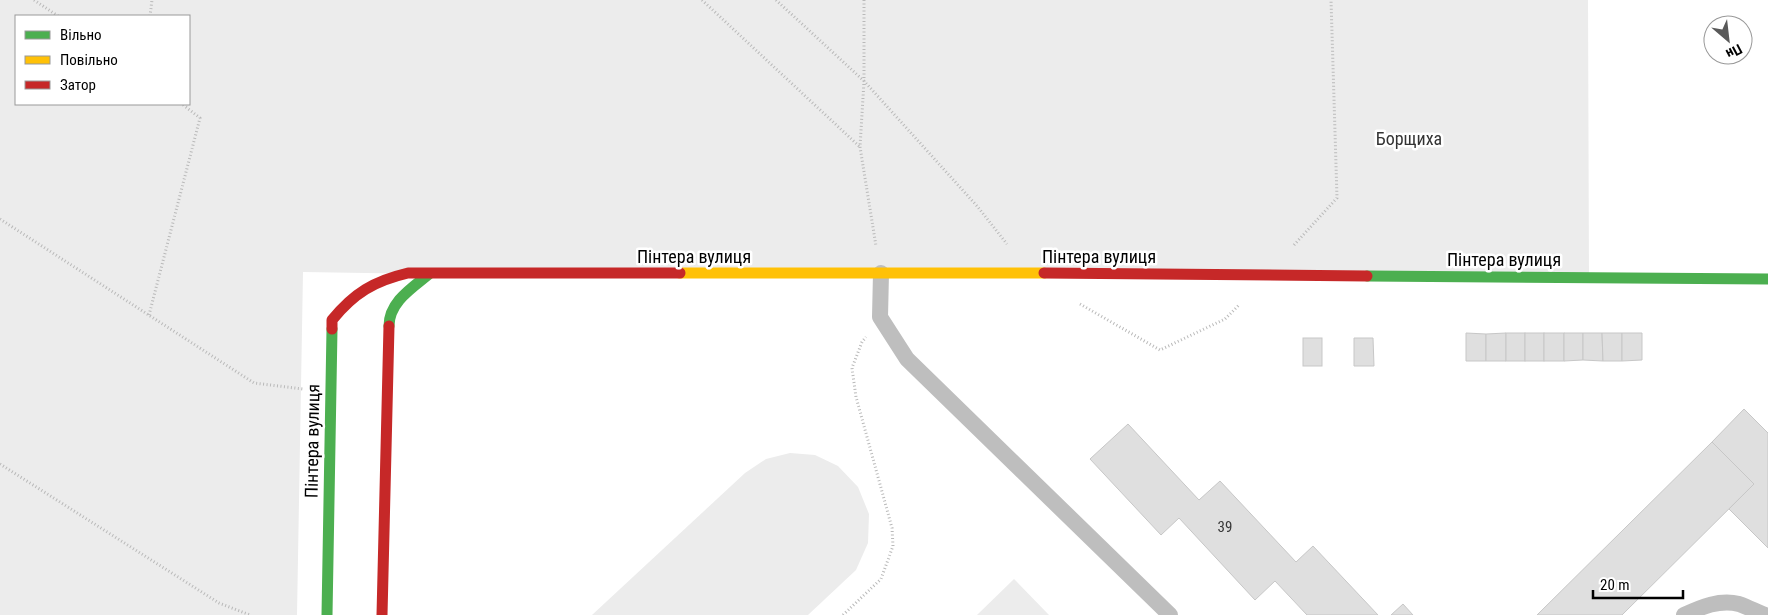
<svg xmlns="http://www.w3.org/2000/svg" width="1768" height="615" font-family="'Roboto Condensed',sans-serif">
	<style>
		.green { fill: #ececec; fill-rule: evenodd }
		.building { fill: #dfdfdf; stroke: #c7c7c7 }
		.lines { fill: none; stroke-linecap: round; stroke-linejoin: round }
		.path { stroke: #b9b9b9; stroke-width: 3; stroke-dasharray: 1 2.5; stroke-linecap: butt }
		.lane { stroke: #bebebe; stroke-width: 16 }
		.fast { stroke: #4caf50; stroke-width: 11 }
		.slow { stroke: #ffc107; stroke-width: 11 }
		.jam { stroke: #c62828; stroke-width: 11 }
		.labels { text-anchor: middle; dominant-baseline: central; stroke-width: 5; stroke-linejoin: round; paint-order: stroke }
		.number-label { font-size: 15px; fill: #383838 }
		.park-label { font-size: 18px; fill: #333; stroke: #fff }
		.street-label { font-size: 18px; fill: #000; stroke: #fff }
	</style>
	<rect width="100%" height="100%" fill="#fff"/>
	<g class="green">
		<path d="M0,0h1588l1,278 -1160,-4 -126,-2 -6,343h-297zM16,16h173v88h-173z"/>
		<polygon points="790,453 815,455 838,466 858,487 869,514 868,543 856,570 808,615 592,615 745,473 766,459"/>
		<polygon points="1014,579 1049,615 977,615"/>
	</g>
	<g class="building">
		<polygon points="1466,333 1486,334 1486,361 1466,361"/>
		<polygon points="1506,333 1506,361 1486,361 1486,334"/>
		<rect x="1506" y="333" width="19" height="28"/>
		<rect x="1525" y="333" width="19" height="28"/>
		<rect x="1544" y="333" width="20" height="28"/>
		<polygon points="1564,333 1583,333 1583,360 1564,361"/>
		<polygon points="1583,333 1602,333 1603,361 1583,360"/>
		<polygon points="1602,333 1622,333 1622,361 1603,361"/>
		<polygon points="1622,333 1642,333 1642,360 1622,361"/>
		<rect x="1303" y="338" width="19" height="28"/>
		<polygon points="1354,338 1373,338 1374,366 1354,366"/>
		<polygon points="1744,409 1768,433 1768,548 1729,509 1754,484 1712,442"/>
		<polygon points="1128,424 1199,500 1220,481 1296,562 1313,546 1378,615 1307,615 1275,581 1255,600 1179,518 1161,535 1090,459"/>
		<polygon points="1712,442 1754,484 1622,615 1537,615"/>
		<polygon points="1403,604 1413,615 1391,615"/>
	</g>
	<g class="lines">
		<g class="path">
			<polyline points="34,0 58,16"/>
			<polyline points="702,0 860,147"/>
			<polyline points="776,0 864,81 977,206 1007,244"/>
			<polyline points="864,0 864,81 860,147 876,246"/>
			<polyline points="150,16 152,0"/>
			<polyline points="0,219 254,383 303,389"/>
			<polyline points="1294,245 1337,198 1331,0"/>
			<polyline points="1080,304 1160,350 1225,319 1239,305"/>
			<polyline points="149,315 200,118 182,104"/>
			<polyline points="0,464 219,603 250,615"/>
			<polyline points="843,615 881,579 893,546 892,528 856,397 852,368 862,342 866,337"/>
		</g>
		<g class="lane">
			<polyline points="881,273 880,317 907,359 1170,615"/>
			<path d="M1684,615c17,-8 36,-16 55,-11 9,3 18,8 26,11"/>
		</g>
		<g class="fast">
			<polyline points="1367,276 1768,279"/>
			<path d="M389,326c0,-24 23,-38 40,-52"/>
			<polyline points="327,615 332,329"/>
		</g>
		<polyline class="slow" points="680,273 1044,273"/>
		<g class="jam">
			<polyline points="1044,273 1367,276"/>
			<path d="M332,329v-9c22,-27 42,-39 76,-47h272"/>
			<polyline points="382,615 389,326"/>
		</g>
	</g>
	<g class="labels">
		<g class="number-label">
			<text x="1225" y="527">39</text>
		</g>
		<g class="park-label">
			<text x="1409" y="138">Борщиха</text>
		</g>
		<g class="street-label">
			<text x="694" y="256">Пінтера вулиця</text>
			<text x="1099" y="256">Пінтера вулиця</text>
			<text x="1504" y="259">Пінтера вулиця</text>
			<text transform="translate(312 441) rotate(-89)">Пінтера вулиця</text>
		</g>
	</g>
	<rect x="15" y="15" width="175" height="90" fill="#ffffff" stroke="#999999"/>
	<rect x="25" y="31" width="25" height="8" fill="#4caf50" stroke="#999999"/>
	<text x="60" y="40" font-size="15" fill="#000000">Вільно</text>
	<rect x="25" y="56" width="25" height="8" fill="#ffc107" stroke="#999999"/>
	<text x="60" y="65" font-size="15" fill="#000000">Повільно</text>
	<rect x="25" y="81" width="25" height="8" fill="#c62828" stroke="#999999"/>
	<text x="60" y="90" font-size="15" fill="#000000">Затор</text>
	<g transform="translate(1728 40) rotate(152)"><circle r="24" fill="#ffffff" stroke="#999999"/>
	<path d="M0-4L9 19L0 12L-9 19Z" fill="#595959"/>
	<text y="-8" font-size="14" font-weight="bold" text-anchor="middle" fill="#000000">Пн</text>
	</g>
	<path d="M1593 590v8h90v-8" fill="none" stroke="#000000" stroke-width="2.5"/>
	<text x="1600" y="590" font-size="15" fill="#000000" stroke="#ffffff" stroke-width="4" paint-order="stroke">20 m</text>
</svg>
